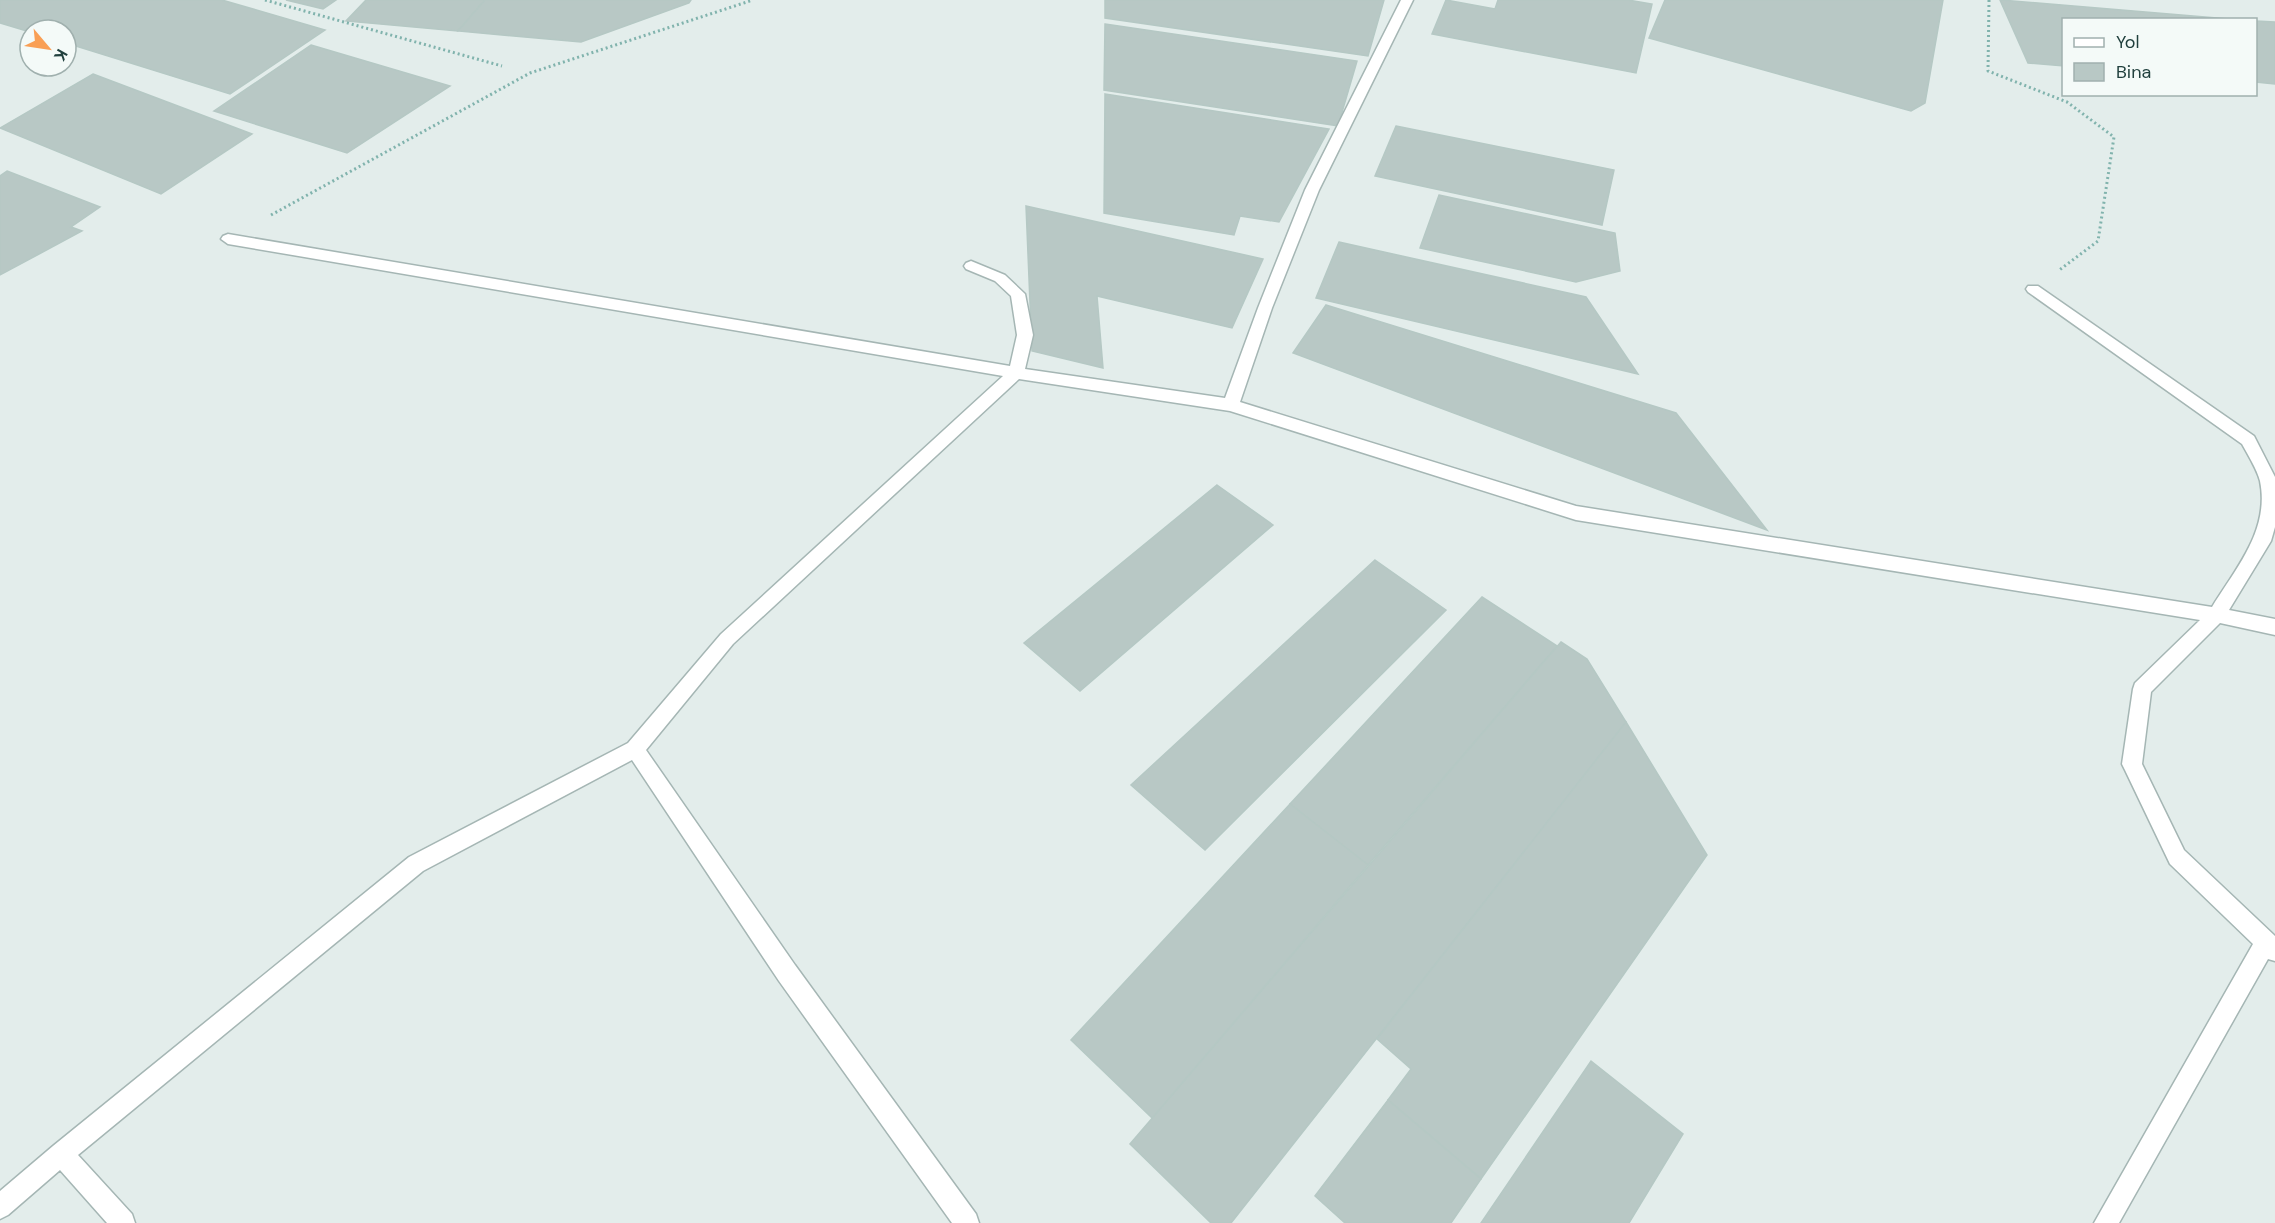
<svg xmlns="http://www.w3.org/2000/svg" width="2275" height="1223" font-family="'DM Sans',sans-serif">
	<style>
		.building { fill: #b8c8c5; stroke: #b5c8c4; stroke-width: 1.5 }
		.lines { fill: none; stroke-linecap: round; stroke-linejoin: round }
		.minor-casing { stroke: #a5b6b4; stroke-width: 3 }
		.path { stroke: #81b3ad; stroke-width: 3; stroke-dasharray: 2 3; stroke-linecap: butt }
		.minor { fill: #fff; fill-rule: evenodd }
	</style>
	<rect width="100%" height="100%" fill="#e3edeb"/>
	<g class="building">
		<polygon points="0,0 222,0 325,30 230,94 66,43 66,30 30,30 30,32 0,23"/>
		<polygon points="286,0 336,0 323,9"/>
		<polygon points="366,0 485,0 458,31 346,21"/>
		<polygon points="485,0 691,0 689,3 581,42 458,31"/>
		<polygon points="1105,0 1384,0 1368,56 1105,18"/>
		<polygon points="1446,0 1495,9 1498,0 1628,0 1652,4 1636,73 1432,34"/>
		<polygon points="1665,0 1943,0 1925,103 1911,111 1649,38"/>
		<polygon points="2000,0 2001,0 2241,20 2064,20 2064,66 2028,63"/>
		<polygon points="2256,21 2275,22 2275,84 2256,82"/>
		<polygon points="1105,24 1357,61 1338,126 1104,90"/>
		<polygon points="311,45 450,86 347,153 214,111"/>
		<polygon points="93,74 252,134 161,194 0,128"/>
		<polygon points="1105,94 1329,129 1279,222 1240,216 1234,235 1104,213"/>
		<polygon points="1396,126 1614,170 1602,225 1375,176"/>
		<polygon points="7,171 100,207 71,227 82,231 0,275 0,176"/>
		<polygon points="1439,195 1615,233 1620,271 1576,282 1420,248"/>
		<polygon points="1026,206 1263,259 1232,328 1097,296 1103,368 1032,351"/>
		<polygon points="1339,242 1586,297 1638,374 1316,298"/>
		<polygon points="1326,305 1676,413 1767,530 1293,353"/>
		<polygon points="1217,485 1273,525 1080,691 1024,643"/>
		<polygon points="1375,560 1446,610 1205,850 1131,785"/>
		<polygon points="1482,597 1557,646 1368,865 1290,804"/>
		<polygon points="1561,642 1587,659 1626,722 1231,1223 1211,1223 1130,1144"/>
		<polygon points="1626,722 1707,855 1481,1179 1388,1100 1411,1069 1377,1039"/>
		<polygon points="1290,804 1368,865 1152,1118 1071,1040"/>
		<polygon points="1591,1061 1683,1134 1629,1223 1481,1223"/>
		<polygon points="1388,1100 1481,1179 1451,1223 1345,1223 1315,1196"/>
	</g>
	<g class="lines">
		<g class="minor-casing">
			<path id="minor" d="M1401,0h12l-94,190 -47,118 -32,94 336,104 636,101c24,-39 58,-77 48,-126 -3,-12 -12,-26 -18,-37l-214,-152 -2,-3 2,-3h10l216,150 21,41v50l-4,14 -42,69 46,9v16l-55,-12 -69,69 -9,72 42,86 91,86v25l-7,-2 -149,264h-25l159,-279 -83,-80 -45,-94 -3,-6 11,-75 2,-6 65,-63 -624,-100 -346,-109 -211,-32 -286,265 -87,106 149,215 181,249 3,9h-27l-173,-242 -147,-221 -209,111 -345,284 54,59 3,9h-28l-47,-53 -52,45 -8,4v-28l53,-45 356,-289 219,-114 93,-109 282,-258 -775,-132 -7,-5 2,-3 5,-2 782,132 7,-31 -6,-39 -16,-15 -29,-12 -2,-3 2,-3 5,-2 34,14 20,19 8,41 -8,34 200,29 33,-90 47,-118z"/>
		</g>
		<g class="path">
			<polyline points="265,0 502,66"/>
			<polyline points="1989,0 1988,71 2067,102 2114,137 2098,241 2058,271"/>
			<polyline points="271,215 530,73 753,0"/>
		</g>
		<use href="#minor" class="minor"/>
	</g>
	<rect x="2062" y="18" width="195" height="78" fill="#f4faf8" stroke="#a0b0ae" stroke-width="1.5"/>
	<rect x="2074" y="38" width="30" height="9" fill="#ffffff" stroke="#a0b0ae" stroke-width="1.5"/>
	<text x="2116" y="48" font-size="18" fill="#21403e">Yol</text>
	<rect x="2074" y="63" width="30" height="18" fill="#b8c8c5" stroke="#a0b0ae" stroke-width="1.5"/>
	<text x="2116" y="78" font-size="18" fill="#21403e">Bina</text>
	<g transform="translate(48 48) rotate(119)"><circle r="28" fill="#f4faf8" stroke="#a0b0ae" stroke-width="1.5"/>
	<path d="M0-4.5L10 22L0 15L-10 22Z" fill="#f99f55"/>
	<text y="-9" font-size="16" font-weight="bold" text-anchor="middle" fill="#21403e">K</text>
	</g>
</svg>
